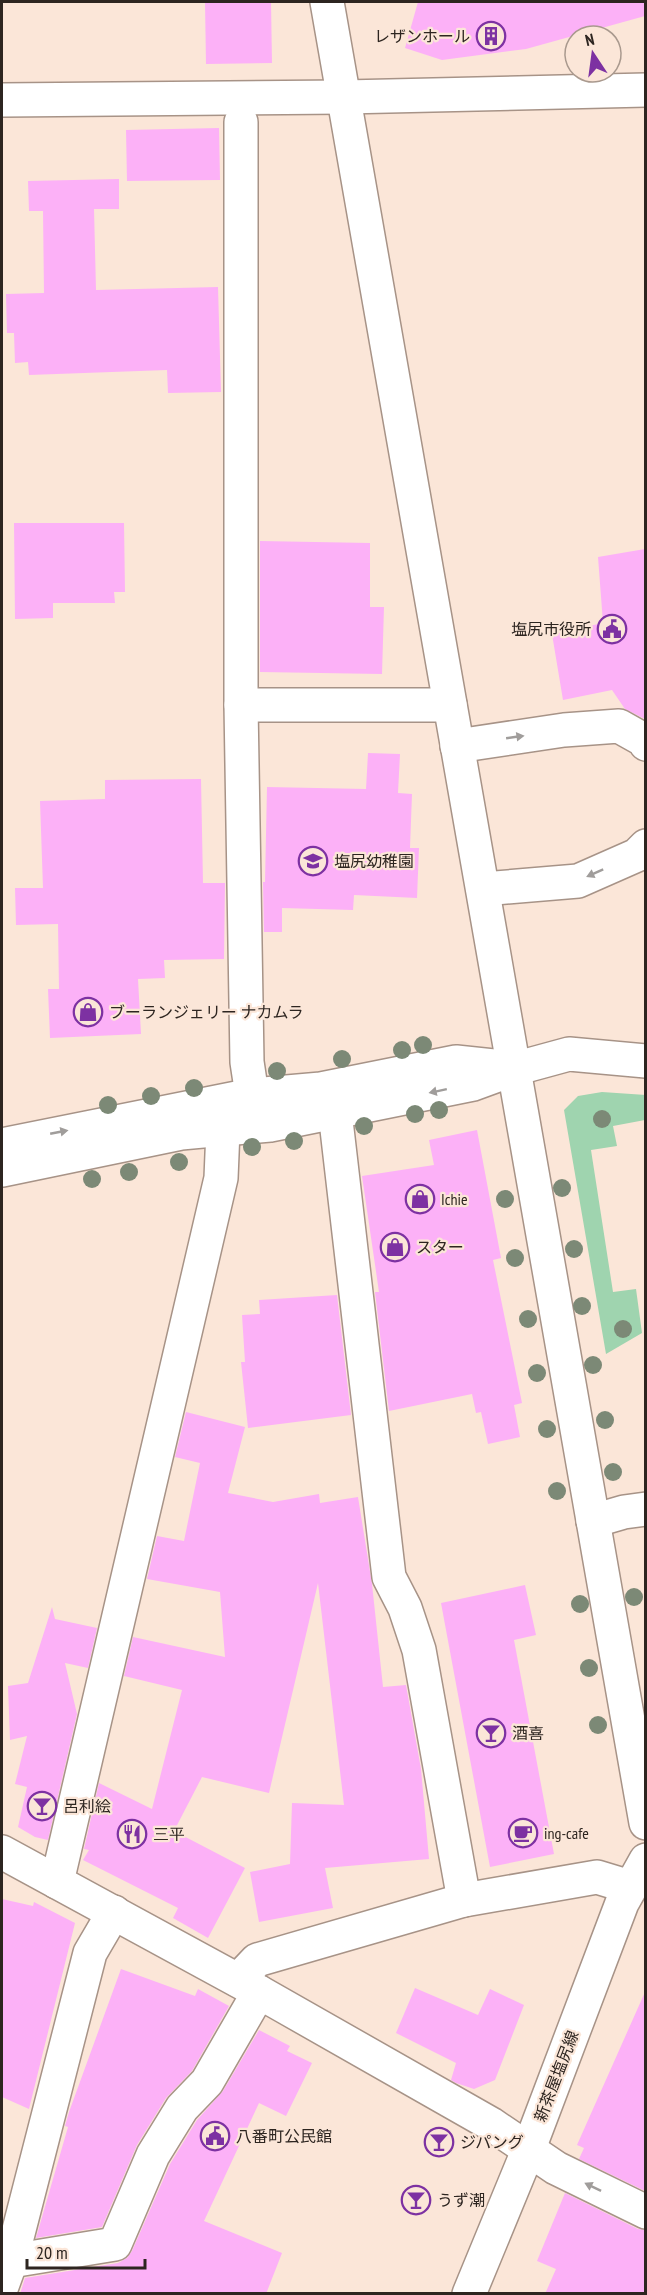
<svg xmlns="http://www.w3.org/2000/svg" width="647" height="2295" font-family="'PT Sans Narrow','Noto Sans JP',sans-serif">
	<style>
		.green { fill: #9fd4af }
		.building { fill: #fcb1f7 }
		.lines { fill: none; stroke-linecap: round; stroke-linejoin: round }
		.minor-casing { stroke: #a79387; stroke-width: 36 }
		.major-casing { stroke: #a79387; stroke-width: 36 }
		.minor { stroke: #fff; stroke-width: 33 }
		.major { stroke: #fff; stroke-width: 33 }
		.tree { fill: #7c8976 }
		.oneway { fill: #a09d9b }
		.labels { text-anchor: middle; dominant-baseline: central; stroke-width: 4.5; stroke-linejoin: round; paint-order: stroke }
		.poi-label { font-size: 16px; fill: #2d2520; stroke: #fbe6d8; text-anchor: start }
		.street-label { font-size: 16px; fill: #2d2520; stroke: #fbe6d8 }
	</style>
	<rect width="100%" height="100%" fill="#fbe6d8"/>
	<polygon class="green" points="602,1092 646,1095 645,1120 613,1126 617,1146 591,1150 613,1292 636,1289 642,1333 606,1354 564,1110 578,1096"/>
	<g class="building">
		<polygon points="205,2 271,2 272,63 206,64"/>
		<polygon points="418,2 645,2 645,16 526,49 442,60 405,48"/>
		<polygon points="219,128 220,180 127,181 126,130"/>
		<polygon points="119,179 119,209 94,209 96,290 218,287 221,392 168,393 167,370 29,375 28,362 15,363 14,333 7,333 6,294 44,293 43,211 29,211 28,181"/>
		<polygon points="14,523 124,523 125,592 114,592 115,603 53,603 53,618 15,619"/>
		<polygon points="260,541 370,543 370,607 384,607 382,674 260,672"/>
		<polygon points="645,549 645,719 625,709 612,690 563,700 552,634 603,623 598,557"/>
		<polygon points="368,753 400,754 398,793 412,794 410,848 419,848 417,898 354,895 353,910 282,908 282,932 264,932 263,882 265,882 267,787 366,789"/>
		<polygon points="201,779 203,883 225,883 224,959 164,960 165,978 138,979 141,1034 50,1038 48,989 59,989 58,924 16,925 15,888 43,888 40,801 105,799 105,780"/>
		<polygon points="477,1130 501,1258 493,1260 522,1403 514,1405 520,1437 488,1444 481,1412 476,1413 472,1394 389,1411 375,1292 379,1292 362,1176 434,1165 429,1140"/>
		<polygon points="337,1295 351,1415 248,1428 241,1362 245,1362 242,1315 260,1314 259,1300"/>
		<polygon points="186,1412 245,1427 228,1493 273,1502 319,1494 320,1503 358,1497 372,1584 383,1687 406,1685 421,1769 429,1859 325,1868 333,1908 259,1922 250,1872 290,1864 292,1803 344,1805 318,1583 269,1793 202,1777 174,1831 245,1868 208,1938 173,1918 178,1908 83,1860 89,1850 84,1849 99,1783 152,1809 182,1690 124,1676 133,1637 225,1657 220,1592 147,1579 157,1536 184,1541 200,1463 175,1457"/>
		<polygon points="525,1585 536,1635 514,1640 554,1854 490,1867 441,1603"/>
		<polygon points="52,1607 55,1619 97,1628 88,1668 65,1663 77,1714 48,1840 35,1837 18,1827 27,1787 15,1784 27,1736 10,1740 8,1686 28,1683"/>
		<polygon points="2,1899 33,1906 34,1902 75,1923 29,2109 2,2097"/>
		<polygon points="121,1969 195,1996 198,1989 229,2006 192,2071 166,2098 137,2145 102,2227 36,2238 68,2127 65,2126 69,2112"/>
		<polygon points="415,1988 478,2015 490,1989 524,2005 495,2080 474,2089 456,2083 451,2080 456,2063 396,2033"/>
		<polygon points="645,1992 645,2191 579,2159 584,2148 577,2145"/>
		<polygon points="259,2030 290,2046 287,2051 312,2063 286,2116 259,2103 204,2221 282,2253 266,2294 20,2294 25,2278 118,2263 127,2258 132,2251 170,2164 197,2120 223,2091"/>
		<polygon points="565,2193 638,2229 645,2230 645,2294 545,2294 556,2269 537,2261"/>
	</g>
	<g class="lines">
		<g class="minor-casing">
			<g id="minor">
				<polyline points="327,2 646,1823"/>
				<polyline points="2,100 345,97 646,90"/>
				<polyline points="241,122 241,705 247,1062 252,1095"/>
				<polyline points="241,705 450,705"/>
				<polyline points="457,746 564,730 619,726 644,740 646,744"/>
				<polyline points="483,889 578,881 637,855 646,846"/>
				<polyline points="335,1112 389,1577 405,1608 419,1650 464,1900"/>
				<polyline points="2,1145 252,1095 321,1089 456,1062 503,1067"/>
				<polyline points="2,1170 181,1133 270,1125 473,1084 514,1069 569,1054 646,1061"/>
				<polyline points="593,1521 624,1512 646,1509"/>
				<polyline points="2,1852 259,1992 491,2124 556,2168 646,2212"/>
				<polyline points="57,1882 221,1178 223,1130"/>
				<polyline points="238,1980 257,1960 464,1900 597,1877 630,1887"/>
				<polyline points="11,2261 115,2244 153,2155 182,2108 207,2082 259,1992"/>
				<polyline points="2,2286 11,2261 90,1953 114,1912"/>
			</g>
		</g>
		<g class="major-casing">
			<polyline id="major" points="469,2294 528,2151 622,1903 646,1860"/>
		</g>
		<use href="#minor" class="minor"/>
		<use href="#major" class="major"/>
	</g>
	<g class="tree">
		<circle cx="423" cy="1045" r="9"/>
		<circle cx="402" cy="1050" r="9"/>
		<circle cx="342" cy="1059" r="9"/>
		<circle cx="277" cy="1071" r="9"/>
		<circle cx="194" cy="1088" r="9"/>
		<circle cx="151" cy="1096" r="9"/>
		<circle cx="108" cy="1105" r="9"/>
		<circle cx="439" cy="1110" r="9"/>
		<circle cx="415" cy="1114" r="9"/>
		<circle cx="602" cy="1119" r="9"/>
		<circle cx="364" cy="1126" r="9"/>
		<circle cx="294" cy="1141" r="9"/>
		<circle cx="252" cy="1147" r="9"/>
		<circle cx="179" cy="1162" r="9"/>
		<circle cx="129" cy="1172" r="9"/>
		<circle cx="92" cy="1179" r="9"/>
		<circle cx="562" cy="1188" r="9"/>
		<circle cx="505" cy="1199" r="9"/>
		<circle cx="574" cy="1249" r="9"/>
		<circle cx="515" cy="1258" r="9"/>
		<circle cx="582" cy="1306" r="9"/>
		<circle cx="528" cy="1319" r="9"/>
		<circle cx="623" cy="1329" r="9"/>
		<circle cx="593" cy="1365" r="9"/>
		<circle cx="537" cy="1373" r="9"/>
		<circle cx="605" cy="1420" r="9"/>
		<circle cx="547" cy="1429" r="9"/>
		<circle cx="613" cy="1472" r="9"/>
		<circle cx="557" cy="1491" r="9"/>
		<circle cx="634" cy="1597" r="9"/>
		<circle cx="580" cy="1604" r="9"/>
		<circle cx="589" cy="1668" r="9"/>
		<circle cx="598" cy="1725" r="9"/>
	</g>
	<defs><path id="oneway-solid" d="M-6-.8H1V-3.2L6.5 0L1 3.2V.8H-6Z" transform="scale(1.5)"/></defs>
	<g class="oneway">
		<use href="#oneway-solid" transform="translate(515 737) rotate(-8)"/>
		<use href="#oneway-solid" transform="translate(595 873) rotate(156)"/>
		<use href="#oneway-solid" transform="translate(438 1091) rotate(168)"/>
		<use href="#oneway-solid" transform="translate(59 1132) rotate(-11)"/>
		<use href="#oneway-solid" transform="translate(593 2187) rotate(-154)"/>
	</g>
	<defs>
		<g id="building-ring" transform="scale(1.5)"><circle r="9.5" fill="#fbe6d8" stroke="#7d31a2" stroke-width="1.5"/><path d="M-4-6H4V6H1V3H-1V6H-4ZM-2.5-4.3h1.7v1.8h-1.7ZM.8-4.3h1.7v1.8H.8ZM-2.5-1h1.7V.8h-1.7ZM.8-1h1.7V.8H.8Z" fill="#7d31a2"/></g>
		<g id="civic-ring" transform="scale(1.5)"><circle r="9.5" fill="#fbe6d8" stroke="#7d31a2" stroke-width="1.5"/><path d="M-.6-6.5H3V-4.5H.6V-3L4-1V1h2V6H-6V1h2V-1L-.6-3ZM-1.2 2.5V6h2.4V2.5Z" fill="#7d31a2"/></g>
		<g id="school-ring" transform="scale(1.5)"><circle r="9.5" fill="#fbe6d8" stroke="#7d31a2" stroke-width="1.5"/><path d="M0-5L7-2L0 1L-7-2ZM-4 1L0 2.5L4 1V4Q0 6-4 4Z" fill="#7d31a2"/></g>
		<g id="shop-ring" transform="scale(1.5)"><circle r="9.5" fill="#fbe6d8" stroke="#7d31a2" stroke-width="1.5"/><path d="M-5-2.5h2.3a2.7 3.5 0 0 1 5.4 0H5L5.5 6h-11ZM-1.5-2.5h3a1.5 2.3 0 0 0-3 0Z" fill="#7d31a2"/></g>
		<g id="bar-ring" transform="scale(1.5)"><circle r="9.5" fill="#fbe6d8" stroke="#7d31a2" stroke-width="1.5"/><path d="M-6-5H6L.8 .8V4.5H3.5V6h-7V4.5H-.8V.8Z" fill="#7d31a2"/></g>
		<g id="cafe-ring" transform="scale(1.5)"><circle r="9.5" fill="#fbe6d8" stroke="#7d31a2" stroke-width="1.5"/><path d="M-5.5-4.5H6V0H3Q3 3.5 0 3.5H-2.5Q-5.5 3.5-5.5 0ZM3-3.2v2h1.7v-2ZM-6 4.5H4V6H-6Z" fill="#7d31a2"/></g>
		<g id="restaurant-ring" transform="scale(1.5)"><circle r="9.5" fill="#fbe6d8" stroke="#7d31a2" stroke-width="1.5"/><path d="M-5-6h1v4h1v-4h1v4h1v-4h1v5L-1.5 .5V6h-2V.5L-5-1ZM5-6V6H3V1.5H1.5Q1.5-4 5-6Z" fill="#7d31a2"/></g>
	</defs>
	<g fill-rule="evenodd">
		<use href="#building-ring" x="491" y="36"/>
		<use href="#civic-ring" x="612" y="629"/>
		<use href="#school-ring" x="313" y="861"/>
		<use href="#shop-ring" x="88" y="1012"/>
		<use href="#shop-ring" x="420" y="1199"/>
		<use href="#shop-ring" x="395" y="1247"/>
		<use href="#bar-ring" x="491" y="1733"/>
		<use href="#bar-ring" x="42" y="1806"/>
		<use href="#cafe-ring" x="523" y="1833"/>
		<use href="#restaurant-ring" x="132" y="1834"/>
		<use href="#civic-ring" x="215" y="2136"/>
		<use href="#bar-ring" x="439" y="2142"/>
		<use href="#bar-ring" x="416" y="2200"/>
	</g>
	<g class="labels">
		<g class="poi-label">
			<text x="470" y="36" text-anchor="end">レザンホール</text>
			<text x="591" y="629" text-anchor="end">塩尻市役所</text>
			<text x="334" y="861">塩尻幼稚園</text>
			<text x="109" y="1012">ブーランジェリー ナカムラ</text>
			<text x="441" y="1199">Ichie</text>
			<text x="416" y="1247">スター</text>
			<text x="512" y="1733">酒喜</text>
			<text x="63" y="1806">呂利絵</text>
			<text x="544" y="1833">ing-cafe</text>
			<text x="153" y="1834">三平</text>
			<text x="236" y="2136">八番町公民館</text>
			<text x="460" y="2142">ジパング</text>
			<text x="437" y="2200">うず潮</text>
		</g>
		<g class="street-label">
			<text transform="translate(556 2076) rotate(-69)">新茶屋塩尻線</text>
		</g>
	</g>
	<rect width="647" height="2295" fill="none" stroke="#2d2520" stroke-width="6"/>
	<g transform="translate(593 54) rotate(347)"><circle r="28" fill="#fbe6d8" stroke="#a9998e" stroke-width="1.5"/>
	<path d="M0-4.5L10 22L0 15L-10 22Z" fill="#7d31a2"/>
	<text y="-9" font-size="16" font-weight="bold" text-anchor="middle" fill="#2d2520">N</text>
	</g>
	<path d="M27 2259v9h118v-9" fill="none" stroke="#2d2520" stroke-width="3"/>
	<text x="36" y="2259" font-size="18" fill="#2d2520" stroke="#fbe6d8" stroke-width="4.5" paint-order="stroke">20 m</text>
</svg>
